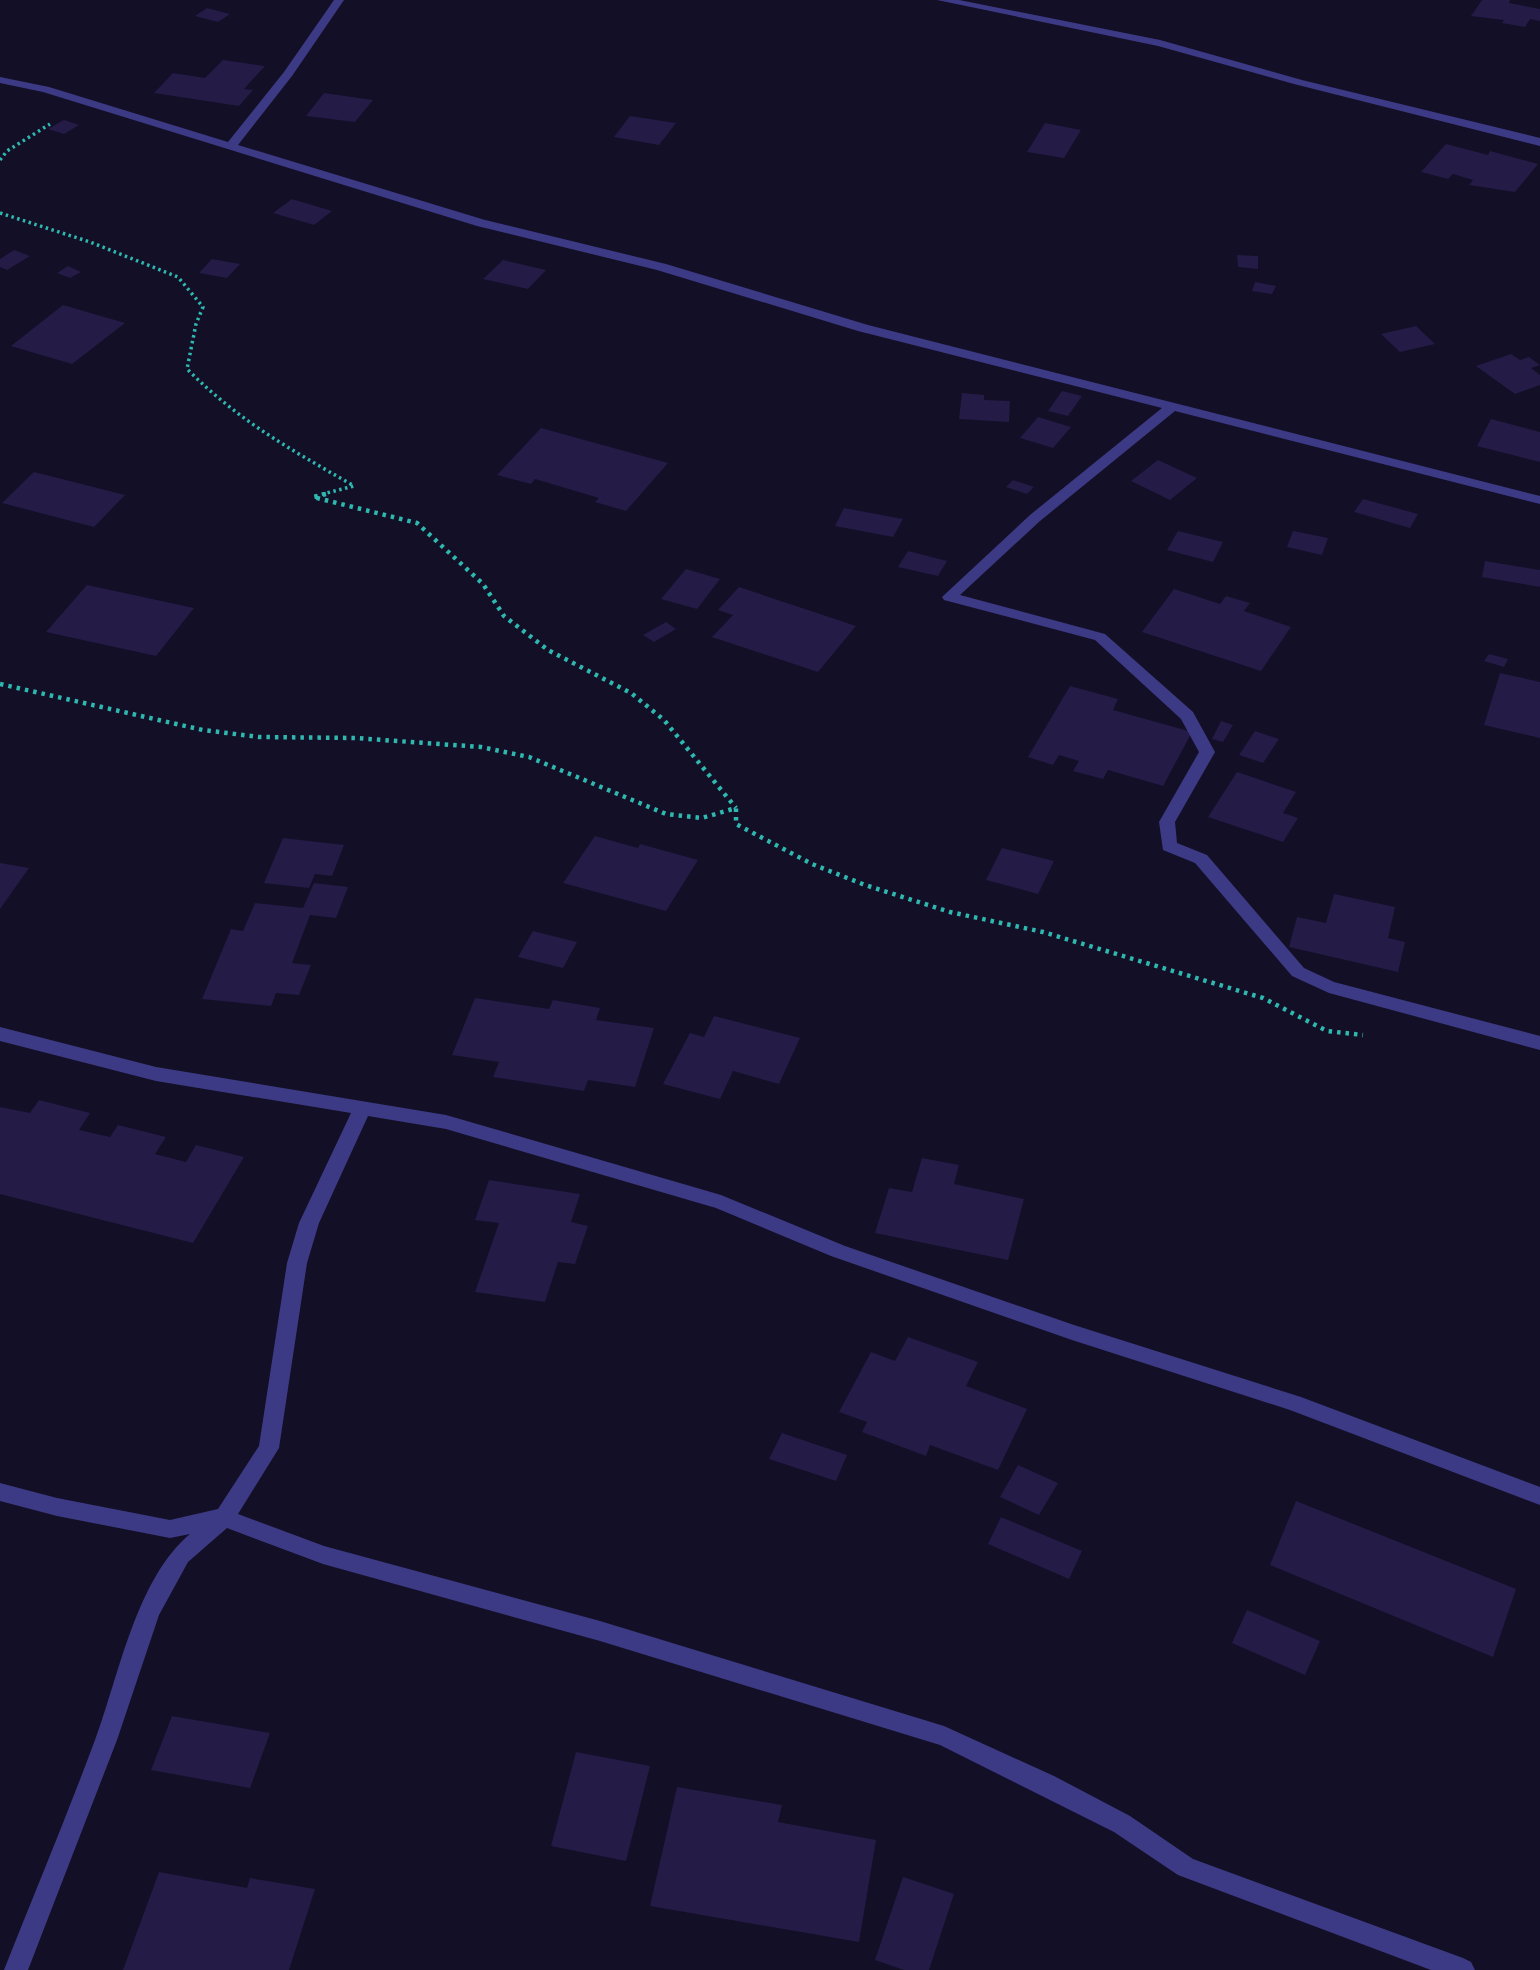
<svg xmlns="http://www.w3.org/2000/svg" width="1540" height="1970" font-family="'Fira Sans Condensed',sans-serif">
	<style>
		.building { fill: #241b47 }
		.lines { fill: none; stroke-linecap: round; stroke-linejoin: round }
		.path-far1 { stroke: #2fb8b0; stroke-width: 3.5; stroke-dasharray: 2.5 3.5; stroke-linecap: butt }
		.path { stroke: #2fb8b0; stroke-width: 4.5; stroke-dasharray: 3.5 5; stroke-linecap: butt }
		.minor { fill: #3d3a85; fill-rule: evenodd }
	</style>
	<rect width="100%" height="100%" fill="#130f26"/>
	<g class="building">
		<polygon points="1482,0 1510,0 1509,3 1540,9 1540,21 1530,19 1525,27 1502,23 1504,20 1471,16"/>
		<polygon points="207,8 230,14 218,22 195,16"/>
		<polygon points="223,60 265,66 244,89 253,90 239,106 154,93 173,73 205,78"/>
		<polygon points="324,93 373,100 355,122 306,116"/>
		<polygon points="630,116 676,123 659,145 614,137"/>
		<polygon points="64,120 79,125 64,134 48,129"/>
		<polygon points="1045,123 1081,130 1064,158 1027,152"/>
		<polygon points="1446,144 1488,155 1490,151 1538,164 1515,192 1469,185 1473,180 1453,174 1448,179 1421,172"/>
		<polygon points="292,199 332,211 314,225 273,213"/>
		<polygon points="14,250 30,256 7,270 0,267 0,259"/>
		<polygon points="1237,255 1258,256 1258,269 1238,267"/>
		<polygon points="212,259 240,264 227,278 199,273"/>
		<polygon points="503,260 546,270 528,289 483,279"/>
		<polygon points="68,266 81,272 70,278 57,273"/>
		<polygon points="1255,282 1276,286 1272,294 1252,291"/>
		<polygon points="63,305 125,323 72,364 11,346"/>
		<polygon points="1416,326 1435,344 1400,352 1381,334"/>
		<polygon points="1511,354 1520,360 1529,357 1540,365 1531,368 1540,375 1540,385 1515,394 1476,366"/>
		<polygon points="1062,391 1082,396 1068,416 1048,411"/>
		<polygon points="962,393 984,395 984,400 1010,401 1009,422 959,419"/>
		<polygon points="1038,417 1071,427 1053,448 1020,438"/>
		<polygon points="1491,419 1540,432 1540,462 1477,446"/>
		<polygon points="541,428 668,463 626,511 595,502 599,498 535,479 531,484 497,475"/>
		<polygon points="1158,460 1197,478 1170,500 1131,481"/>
		<polygon points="34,472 125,495 94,527 2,503"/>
		<polygon points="1013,480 1034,487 1027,494 1006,487"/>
		<polygon points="1363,499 1418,514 1410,528 1354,512"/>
		<polygon points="844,508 903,519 893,537 835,526"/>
		<polygon points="1178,531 1223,542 1213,562 1167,550"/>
		<polygon points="1293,531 1328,538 1322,555 1287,547"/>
		<polygon points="908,551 947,561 938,576 898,567"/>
		<polygon points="1485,561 1540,570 1540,587 1482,577"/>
		<polygon points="686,569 720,579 697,609 661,599"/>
		<polygon points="87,585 194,608 156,656 46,632"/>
		<polygon points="739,587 856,626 818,672 712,637 733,615 718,610"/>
		<polygon points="1174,589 1220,604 1226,596 1250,603 1244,611 1291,627 1261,671 1142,632"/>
		<polygon points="666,622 676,629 654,642 643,635"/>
		<polygon points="1489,654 1508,659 1504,667 1484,661"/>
		<polygon points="1500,673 1540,682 1540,738 1484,725"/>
		<polygon points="1070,686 1118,699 1113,710 1192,732 1163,786 1108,770 1103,779 1073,771 1079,761 1059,755 1053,765 1028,757"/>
		<polygon points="1221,721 1233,725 1223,742 1212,739"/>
		<polygon points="1255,731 1279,739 1263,763 1239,755"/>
		<polygon points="1237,772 1296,792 1283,813 1298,818 1283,842 1208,817"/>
		<polygon points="595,836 638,848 640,844 698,860 666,911 563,883"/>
		<polygon points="283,838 344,845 332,876 315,874 309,888 264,883"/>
		<polygon points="1002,848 1054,861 1038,894 986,880"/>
		<polygon points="0,863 29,868 0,909"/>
		<polygon points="314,883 348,887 336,918 310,915 292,963 311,965 299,995 276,993 271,1006 202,999 231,929 243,931 255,903 303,908"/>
		<polygon points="1334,894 1395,907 1388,938 1405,942 1398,972 1289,947 1297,917 1326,923"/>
		<polygon points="533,931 577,942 563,968 518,957"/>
		<polygon points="475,998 549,1009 553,1000 600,1008 596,1020 654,1028 635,1087 588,1080 584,1091 493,1077 499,1062 452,1055"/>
		<polygon points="714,1016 800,1038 779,1084 733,1071 720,1099 663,1084 690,1033 704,1037"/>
		<polygon points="39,1100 90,1113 79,1130 110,1137 118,1125 166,1137 155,1154 186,1162 196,1145 244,1157 193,1243 0,1194 0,1107 30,1113"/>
		<polygon points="922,1158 959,1165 954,1184 1024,1199 1008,1260 875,1233 889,1188 912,1192"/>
		<polygon points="489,1180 580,1194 571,1222 588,1226 575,1264 558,1262 545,1302 475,1292 499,1223 475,1220"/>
		<polygon points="908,1337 978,1362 966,1386 1027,1409 998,1470 930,1445 926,1456 862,1432 867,1422 839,1412 871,1352 895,1361"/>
		<polygon points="782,1433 847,1455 836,1481 769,1459"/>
		<polygon points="1018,1465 1058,1483 1039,1515 1000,1497"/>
		<polygon points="1296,1501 1516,1589 1493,1657 1270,1565"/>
		<polygon points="1001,1517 1082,1551 1069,1579 988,1544"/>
		<polygon points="1247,1610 1320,1641 1305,1675 1232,1643"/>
		<polygon points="172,1716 270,1733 250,1788 151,1770"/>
		<polygon points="576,1752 650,1766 626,1861 551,1846"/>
		<polygon points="677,1787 782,1805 778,1822 876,1840 859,1942 650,1906"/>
		<polygon points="159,1872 247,1888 250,1878 315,1889 289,1970 123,1970"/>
		<polygon points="903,1877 954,1894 929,1970 904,1970 875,1960"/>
	</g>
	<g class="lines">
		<g class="path-far1">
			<polyline points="0,160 7,151 50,124"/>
			<path d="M0,213l90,29 88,35 25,30 -7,17 -9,45c53,53 103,80 167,117l-35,9"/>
		</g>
		<g class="path">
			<polyline points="326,494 313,497 417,523 483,584 504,616 548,650 631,693 664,720 736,808"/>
			<polyline points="0,684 203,730 259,737 355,738 481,747 529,757 666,814 702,818 736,808 736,824 812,864 865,885 950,912 1043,932 1263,998 1327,1031 1363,1035"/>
		</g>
		<g class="minor">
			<polygon points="334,0 344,0 292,76 238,145 485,220 666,264 868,325 1540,496 1540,504 1175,411 1040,521 960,595 1105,634 1193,712 1215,752 1175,822 1177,843 1207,855 1304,968 1334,982 1540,1036 1540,1050 1329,993 1292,976 1195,863 1163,850 1159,822 1199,752 1181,719 1095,640 944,600 942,597 1030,515 1162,408 858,331 657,270 477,226 43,92 0,83 0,77 49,87 228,142 284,72"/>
			<polygon points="937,0 959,0 1160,40 1302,80 1540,138 1540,146 1294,84 1158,46"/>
			<path d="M0,1027l156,40 290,48 275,80 124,51 229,79 227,72 239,90v18l-250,-95 -218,-70 -241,-84 -115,-48 -270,-79 -78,-13 -49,107 -12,40 -28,185 -41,66 86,32 276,75 344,105 110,50 76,40 63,43 270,99 8,4 4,8h-44l-253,-95 -64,-43 -174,-87 -340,-104 -277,-77 -96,-36 -39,34 -29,53 -42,125 -89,230h-24c30,-76 62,-152 91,-230 24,-64 41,-161 95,-206l-20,4 -113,-22 -57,-15v-18l57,15 113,22 48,-11 41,-63 28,-183 12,-40 52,-110 -195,-32 -156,-40z"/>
		</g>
	</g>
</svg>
